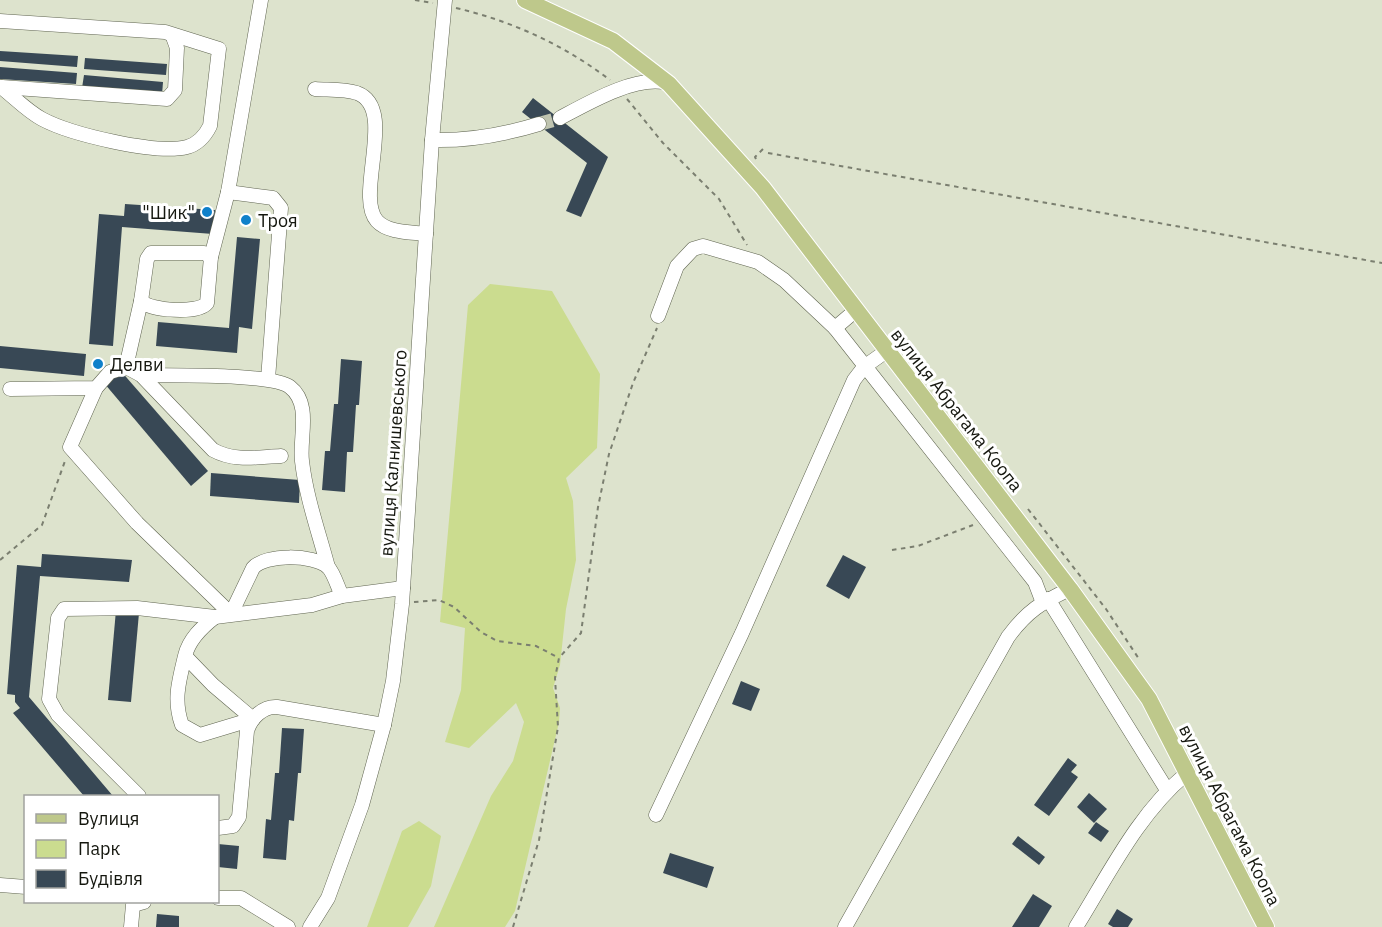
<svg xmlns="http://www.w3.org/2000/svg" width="1382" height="927" font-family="'IBM Plex Sans',sans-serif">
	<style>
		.green { fill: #cbdc8f }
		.building { fill: #384855 }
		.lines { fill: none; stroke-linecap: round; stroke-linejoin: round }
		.minor-tunnel { stroke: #bfc4b0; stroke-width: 14; stroke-dasharray: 14 7; stroke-linecap: butt }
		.minor-casing { stroke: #606551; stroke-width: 15 }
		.major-casing { stroke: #fff; stroke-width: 18 }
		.path { stroke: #7b7f70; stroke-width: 2; stroke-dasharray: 4.5 4.5; stroke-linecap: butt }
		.minor { stroke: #fff; stroke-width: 14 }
		.major { stroke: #bec88b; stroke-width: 16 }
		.poi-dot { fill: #0f80ca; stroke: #fff; stroke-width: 2 }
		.labels { text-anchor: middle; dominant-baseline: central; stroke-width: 6; stroke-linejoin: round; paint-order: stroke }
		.poi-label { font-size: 18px; fill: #15170f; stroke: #fff; text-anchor: start }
		.street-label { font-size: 18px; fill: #15170f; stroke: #fff }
	</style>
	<rect width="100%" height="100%" fill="#dde3cd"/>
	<g class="green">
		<polygon points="490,284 552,291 600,374 597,448 566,478 573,501 576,560 566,609 560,665 553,688 560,708 559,722 515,911 505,927 434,927 491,796 513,761 524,722 516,703 469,748 445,742 461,690 465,628 440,622 468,305"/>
		<polygon points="419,821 441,836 431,886 408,927 367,927 402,831"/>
	</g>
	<g class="building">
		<polygon points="0,51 78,56 77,67 0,61"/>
		<polygon points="85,58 167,64 166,75 84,69"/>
		<polygon points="0,67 77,73 76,84 0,79"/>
		<polygon points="84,75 163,82 162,95 82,88"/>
		<polygon points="533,98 608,157 581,217 566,211 587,163 522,112"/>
		<polygon points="125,204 215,210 213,234 122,227 113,346 89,344 99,214 124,216"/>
		<polygon points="237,237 260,239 252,329 239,327 237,353 156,346 158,322 229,328"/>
		<polygon points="0,346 86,354 84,376 0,368"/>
		<polygon points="341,359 362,361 359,405 356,405 353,452 347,452 345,492 322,490 325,451 330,451 334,404 338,404"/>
		<polygon points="120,370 208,471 191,486 104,383"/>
		<polygon points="211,473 300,480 299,503 210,496"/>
		<polygon points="42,554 132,560 129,582 40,576 29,697 113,796 84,796 13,713 20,708 15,702 15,695 7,694 17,565 41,567"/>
		<polygon points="843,555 866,567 849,599 826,586"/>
		<polygon points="116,610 139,613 131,702 108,700"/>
		<polygon points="741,681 760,689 751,711 732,704"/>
		<polygon points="282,728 304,729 301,773 298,773 294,821 289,820 286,860 263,858 266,819 271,820 275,773 279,773"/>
		<polygon points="1068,758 1077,765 1071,772 1078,777 1049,816 1034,805"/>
		<polygon points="1089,793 1107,809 1094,823 1077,807"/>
		<polygon points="1096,822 1109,831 1101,842 1088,833"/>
		<polygon points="1018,836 1045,857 1039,865 1012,844"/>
		<polygon points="218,844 239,846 237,869 218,867"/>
		<polygon points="670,853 714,867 707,888 663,873"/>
		<polygon points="1033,894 1052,906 1039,927 1012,927"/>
		<polygon points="1117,909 1133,919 1128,927 1113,927 1108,924"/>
		<polygon points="157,914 179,916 179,927 156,927"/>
	</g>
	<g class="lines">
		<polyline class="minor-tunnel" points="539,124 560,118"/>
		<g class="minor-casing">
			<g id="minor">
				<path d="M261,0l-33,192 -17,65 -4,46c-9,11 -56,8 -66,-2l-15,66 15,8 72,75c22,12 44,7 68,6"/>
				<path d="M0,21l165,11 54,17 -9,77c-5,10 -12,18 -23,21 -31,8 -117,-13 -145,-28 -15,-8 -28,-22 -41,-32"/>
				<polyline points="2,87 167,99 175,90 177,48 173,37"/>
				<path d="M315,89c13,1 30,0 42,4 41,15 -3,102 20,128 11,12 34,11 49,13"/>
				<path d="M560,118c28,-15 76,-43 107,-35"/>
				<path d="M432,140c38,1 71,-5 107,-16"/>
				<polyline points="228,192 273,198 281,208 268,379"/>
				<polyline points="141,301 147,259 151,253 204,253 211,257"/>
				<polyline points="658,316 677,266 693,249 703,246 758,262 784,280 835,328 855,311"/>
				<polyline points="835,328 1035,582 1043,603"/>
				<path d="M141,375c28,1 131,-2 149,12 22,17 9,51 12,74 4,36 17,72 26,106"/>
				<path d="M96,388l-26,59 67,76 94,91 22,-46c12,-14 60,-14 75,-1 6,6 10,21 14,29"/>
				<polyline points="10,389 96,388 110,372 126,367"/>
				<polyline points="1048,599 1167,790"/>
				<path d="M185,656l28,29 40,34 -53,16 -18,-10c-9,-25 -3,-44 3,-69 4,-17 17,-29 30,-39"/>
				<polyline points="139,796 58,715 49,699 58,618 64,609 137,608 215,617 312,605 342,596 403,588"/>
				<polyline points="656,815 742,633 854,380 864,367 885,352"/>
				<path d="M218,828l15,-2 6,-9 8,-86c4,-13 16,-25 30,-24l107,18"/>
				<polyline points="0,885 26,887"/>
				<polyline points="218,898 241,898 288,927"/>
				<polyline points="131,927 133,905 144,902"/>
				<polyline points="310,927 328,898 362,805 384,725 393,681 402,604 432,140 445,0"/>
				<path d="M845,927l163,-290c19,-26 34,-35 62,-48"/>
				<path d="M1076,927c33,-53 62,-113 110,-153"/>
			</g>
		</g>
		<g class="major-casing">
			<polyline id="major" points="525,0 613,41 669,84 763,188 1070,589 1149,699 1266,927"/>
		</g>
		<g class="path">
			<polyline points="415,0 433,3"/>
			<path d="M456,8c56,13 108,37 154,72"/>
			<polyline points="627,99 663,143 719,199 747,245"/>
			<polyline points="768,153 1382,263"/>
			<polyline points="756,159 755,157 764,148"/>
			<polyline points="1028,509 1106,609 1139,659"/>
			<polyline points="892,550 918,546 973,525"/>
			<polyline points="0,560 42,525 65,461"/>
			<polyline points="414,602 439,600 454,607 481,632 497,641 536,646 559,658"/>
			<polyline points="513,927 539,840 558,727 555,678 559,658 581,633 598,507 609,454 633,383 657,328"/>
		</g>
		<use href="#minor" class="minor"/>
		<use href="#major" class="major"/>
	</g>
	<g class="poi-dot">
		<circle cx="207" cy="212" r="6"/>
		<circle cx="246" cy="220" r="6"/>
		<circle cx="98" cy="364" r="6"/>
	</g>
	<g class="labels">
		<g class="poi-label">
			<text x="195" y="212" text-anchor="end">"Шик"</text>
			<text x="258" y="220">Троя</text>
			<text x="110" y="364">Делви</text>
		</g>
		<g class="street-label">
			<text transform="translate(957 410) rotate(52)">вулиця Абрагама Коопа</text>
			<text transform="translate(393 453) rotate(-86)">вулиця Калнишевського</text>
			<text transform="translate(1230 815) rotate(63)">вулиця Абрагама Коопа</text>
		</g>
	</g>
	<rect x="24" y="795" width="195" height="108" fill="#ffffff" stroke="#a1a29f" stroke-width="1.5"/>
	<rect x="36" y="814" width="30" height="9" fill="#bec88b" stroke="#a1a29f" stroke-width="1.5"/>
	<text x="78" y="825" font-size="18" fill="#15170f">Вулиця</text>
	<rect x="36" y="840" width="30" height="18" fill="#cbdc8f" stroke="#a1a29f" stroke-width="1.5"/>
	<text x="78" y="855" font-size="18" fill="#15170f">Парк</text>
	<rect x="36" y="870" width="30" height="18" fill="#384855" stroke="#a1a29f" stroke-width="1.5"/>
	<text x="78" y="885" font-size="18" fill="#15170f">Будівля</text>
</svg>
